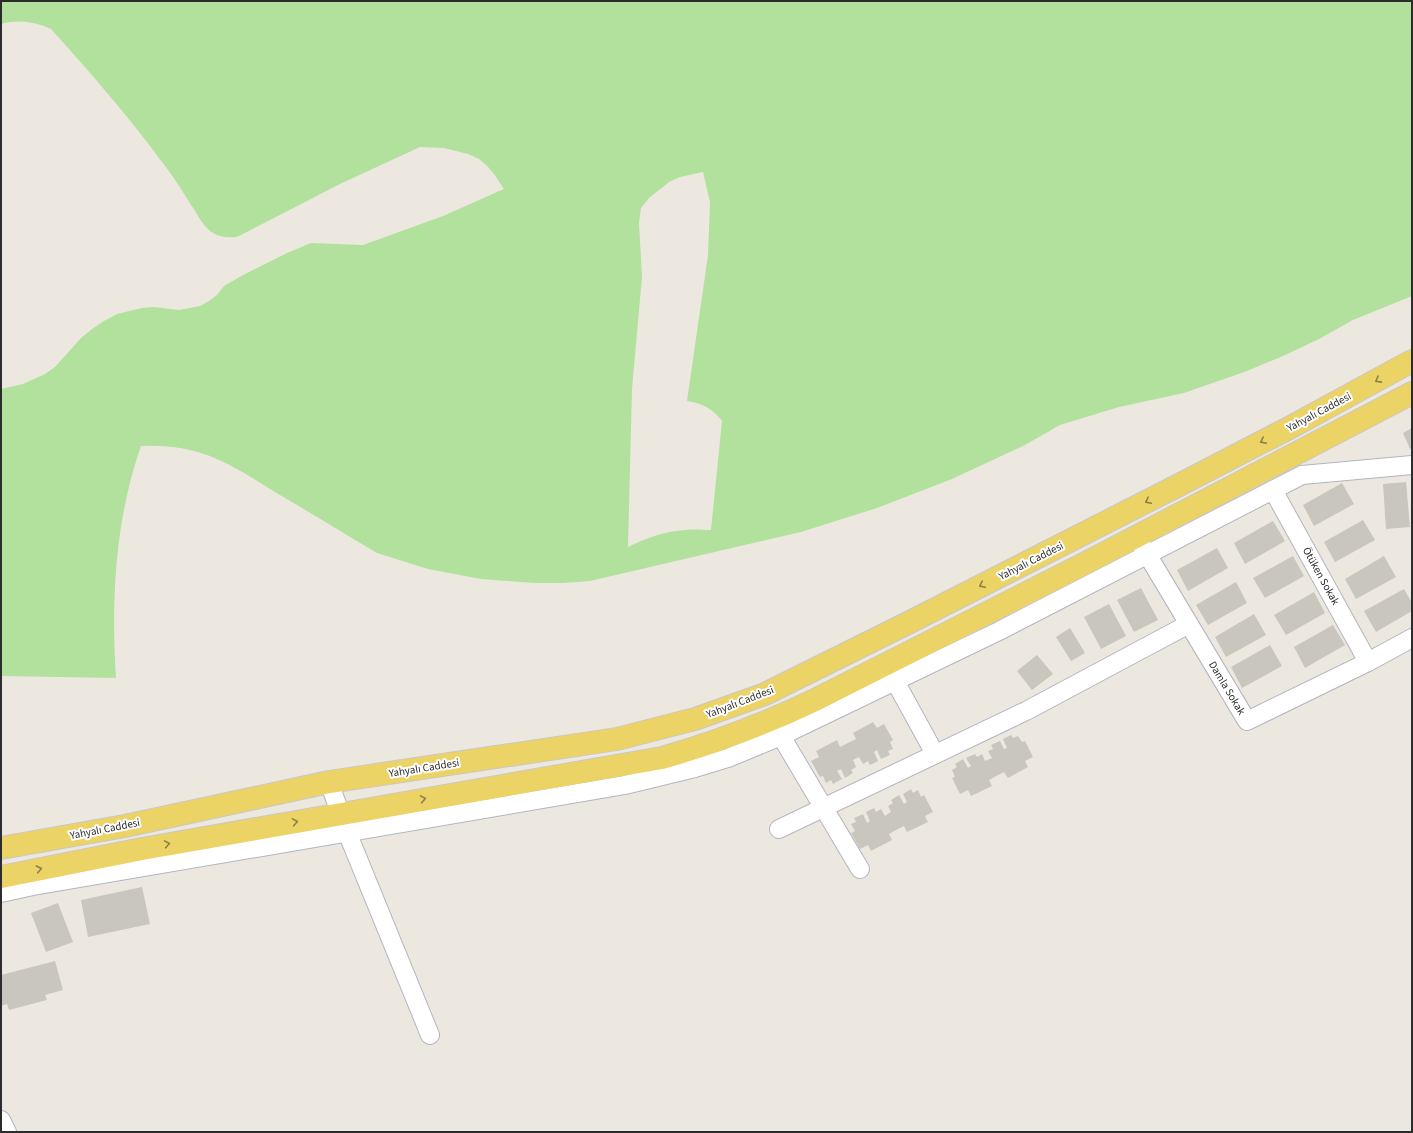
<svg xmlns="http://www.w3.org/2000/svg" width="1413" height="1133" font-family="'Source Sans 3',sans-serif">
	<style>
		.green { fill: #b2e19e; fill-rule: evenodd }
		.building { fill: #c9c6bd }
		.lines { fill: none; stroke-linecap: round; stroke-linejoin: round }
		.minor-casing { stroke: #b2b5bf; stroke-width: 20 }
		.major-casing { stroke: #c8c8c8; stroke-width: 24 }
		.minor { stroke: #fff; stroke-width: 18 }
		.major { stroke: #ecd365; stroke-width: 22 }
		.oneway { stroke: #8c8048 }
		.labels { text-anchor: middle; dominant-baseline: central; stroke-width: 4; stroke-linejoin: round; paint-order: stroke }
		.street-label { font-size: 11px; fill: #2c2c2c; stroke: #fff }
	</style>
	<rect width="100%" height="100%" fill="#ede8df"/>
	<path class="green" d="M1,1h1411v295l-59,24 -34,19 -36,17 -36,15 -63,22 -65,14 -59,18 -35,20 -73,34 -75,29 -76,24 -211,49 -27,2h-28l-54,-4 -53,-10 -51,-16c-31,-18 -61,-37 -92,-55 -51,-31 -81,-55 -144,-52 -26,74 -30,154 -25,232l-115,-2v-287l22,-5 22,-10 10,-7 26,-29 11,-9 12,-8 13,-7 25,-6 12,-1 25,3 21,-4 9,-5 8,-6 7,-9 19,-11 44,-22 24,-10 52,2 80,-29 61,-27 -10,-15 -6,-7 -9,-8 -11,-5 -24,-6 -24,-1 -80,37 -103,53c-10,1 -20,0 -28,-7 -8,-7 -12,-17 -18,-25 -9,-15 -18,-29 -29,-43 -34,-46 -72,-90 -111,-133 -16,-7 -32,-10 -50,-5zM703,172l7,30 -2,53 -21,146c15,2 26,8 35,20l-11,109c-8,0 -17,-1 -25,0 -21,1 -40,8 -58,17l4,-158 10,-112 -3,-54 2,-15 8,-10 20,-16 11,-5z"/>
	<g class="building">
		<polygon points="1412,428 1412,448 1410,449 1403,433"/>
		<polygon points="1406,482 1410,527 1386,529 1383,484"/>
		<polygon points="1342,483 1354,504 1314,526 1303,505"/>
		<polygon points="1363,520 1375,540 1335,562 1324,542"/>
		<polygon points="1273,521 1285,541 1245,564 1234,543"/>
		<polygon points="1217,548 1228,568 1188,591 1177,570"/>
		<polygon points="1293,556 1304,576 1265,598 1253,578"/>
		<polygon points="1384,556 1396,577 1356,599 1345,579"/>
		<polygon points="1236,582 1247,603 1208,625 1196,605"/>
		<polygon points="1141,588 1158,620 1134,632 1117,600"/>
		<polygon points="1404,589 1412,603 1412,611 1376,632 1364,611"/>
		<polygon points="1314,592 1325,613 1286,635 1274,615"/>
		<polygon points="1109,604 1126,636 1101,649 1084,617"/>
		<polygon points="1254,614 1266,635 1226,657 1215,637"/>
		<polygon points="1333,625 1345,645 1305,668 1294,647"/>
		<polygon points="1070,628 1085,653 1071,661 1056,637"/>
		<polygon points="1270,645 1282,666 1242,688 1231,667"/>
		<polygon points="1037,655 1053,674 1032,690 1017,671"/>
		<polygon points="873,722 877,728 884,724 893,740 890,742 893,749 888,751 890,755 881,759 877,750 874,752 878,761 870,765 868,761 863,764 859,757 853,760 856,767 851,770 853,773 845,778 841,769 837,771 842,779 833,784 831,780 826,783 823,776 820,777 811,761 819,757 816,751 837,740 840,747 856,739 853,733"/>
		<polygon points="1011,735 1013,738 1018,736 1022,742 1025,741 1033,757 1025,761 1028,767 1008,778 1004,772 989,780 992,786 971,796 968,790 960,794 952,778 955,777 952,770 957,767 955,764 963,759 968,768 971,766 966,758 975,754 977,757 982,754 985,761 992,758 988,751 993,749 991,745 1000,741 1004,749 1007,748 1003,739"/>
		<polygon points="911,789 913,793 918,790 921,797 924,795 933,812 925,816 928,822 907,832 904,826 896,830 889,834 892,840 871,851 868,845 860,849 851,833 855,831 851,824 856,822 854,818 863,814 867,823 870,821 866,812 874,808 876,812 881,809 885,816 891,812 888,806 893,803 891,800 899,795 904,804 907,802 903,794"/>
		<polygon points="142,887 150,924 88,937 81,900"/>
		<polygon points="58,903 73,942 46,952 31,913"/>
		<polygon points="55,961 63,990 45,995 47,1000 9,1010 7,1004 1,1006 1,975"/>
	</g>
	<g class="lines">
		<g class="minor-casing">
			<g id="minor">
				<polyline points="1273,490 1368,662"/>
				<polyline points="1141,544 1247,721 1368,662 1412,638"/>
				<polyline points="895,681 935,754"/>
				<polyline points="781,736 860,869"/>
				<polyline points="329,782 347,832 430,1035"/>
				<polyline points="779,829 1026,711 1189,624"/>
				<polyline points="1,893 33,886 625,785 695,768 728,758 781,736 999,631 1302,475 1412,465"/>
				<polyline points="1,1120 7,1132"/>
			</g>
		</g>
		<g class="major-casing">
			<g id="major">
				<polyline points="1,848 125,826 329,782 617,739 695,719 765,694 908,623 1179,485 1291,427 1412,361"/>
				<path d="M1,877l141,-28 520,-91c52,-15 103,-34 153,-58l267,-135 330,-172"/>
			</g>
		</g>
		<use href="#minor" class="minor"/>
		<use href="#major" class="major"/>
	</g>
	<defs><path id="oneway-chevron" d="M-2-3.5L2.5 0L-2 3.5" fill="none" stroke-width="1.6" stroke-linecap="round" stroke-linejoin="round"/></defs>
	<g class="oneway">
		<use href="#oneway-chevron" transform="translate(1378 380) rotate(151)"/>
		<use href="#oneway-chevron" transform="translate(1263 441) rotate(153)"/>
		<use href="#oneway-chevron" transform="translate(1148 501) rotate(153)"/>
		<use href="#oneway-chevron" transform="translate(982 585) rotate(153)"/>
		<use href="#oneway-chevron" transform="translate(423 799) rotate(-10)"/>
		<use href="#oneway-chevron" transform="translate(295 822) rotate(-10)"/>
		<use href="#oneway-chevron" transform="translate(167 844) rotate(-10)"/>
		<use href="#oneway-chevron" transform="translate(39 869) rotate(-11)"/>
	</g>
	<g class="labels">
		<g class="street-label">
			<text transform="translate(1319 412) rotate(-28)">Yahyalı Caddesi</text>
			<text transform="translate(1031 561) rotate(-27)">Yahyalı Caddesi</text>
			<text transform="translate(1321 576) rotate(61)">Ötüken Sokak</text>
			<text transform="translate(1227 688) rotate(59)">Damla Sokak</text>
			<text transform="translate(740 702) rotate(-21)">Yahyalı Caddesi</text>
			<text transform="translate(424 768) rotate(-9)">Yahyalı Caddesi</text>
			<text transform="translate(105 829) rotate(-11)">Yahyalı Caddesi</text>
		</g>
	</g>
	<rect width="1413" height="1133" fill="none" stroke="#2c2c2c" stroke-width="4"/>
</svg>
